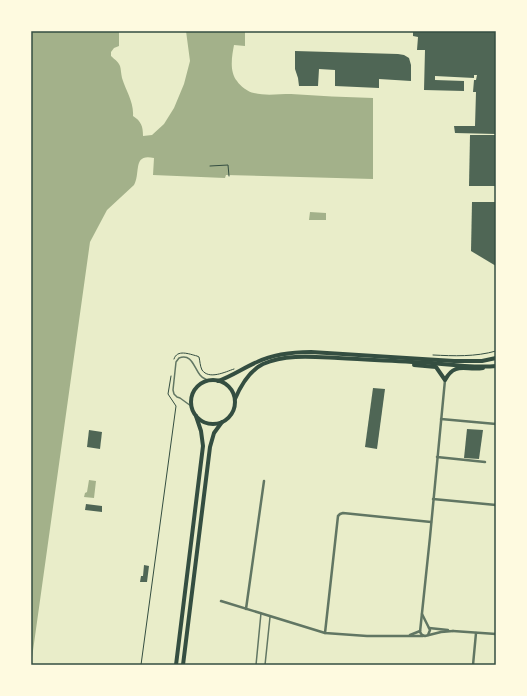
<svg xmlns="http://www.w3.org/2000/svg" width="527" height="696" font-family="'Titillium Web',sans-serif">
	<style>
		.water { fill: #a3b18a }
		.building { fill: #4f6655 }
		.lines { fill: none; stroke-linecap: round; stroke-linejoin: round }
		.path { stroke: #344e41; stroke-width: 1 }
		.service { stroke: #617663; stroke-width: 1.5 }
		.minor { stroke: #617663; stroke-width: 2.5 }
		.primary { stroke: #344e41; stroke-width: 4 }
		.neatline { fill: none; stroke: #344e41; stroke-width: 1.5 }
	</style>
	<rect width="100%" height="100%" fill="#e9edc9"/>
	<g class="water">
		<path d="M31,31h88v15l-5,2 -3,4v4c3,3 7,5 9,10 1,3 1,8 2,12 4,13 12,24 11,38 8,5 10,10 10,20l9,-1 12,-11 10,-16 10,-24 6,-23 -4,-30h59v15l-11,-1c-2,11 -5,26 3,36 3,5 11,11 17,12 12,3 24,1 37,1 27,2 55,3 82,4v81l-147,-4 -1,3 -72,-3 1,-17c-22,-5 -13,15 -20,27l-27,25 -17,32 -59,423z"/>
		<polygon points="310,212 326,213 326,220 309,220"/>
		<polygon points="89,480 96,481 94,498 84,497 85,493 87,492"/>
	</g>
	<g class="building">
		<polygon points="413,31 496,31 496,134 455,133 454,126 475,126 476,92 473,92 474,80 476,80 477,75 474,75 474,78 435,76 435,80 464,81 464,91 424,90 425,50 417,50 418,37 413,36"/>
		<polygon points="295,51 398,54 404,55 409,58 411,65 411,81 379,79 379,88 335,86 335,70 319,69 318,86 299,86 298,78 295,69"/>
		<polygon points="470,135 496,135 496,186 469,186"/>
		<polygon points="472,202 496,202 496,266 471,251"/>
		<polygon points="373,388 385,389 377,449 365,447"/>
		<polygon points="467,429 483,430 479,459 464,458"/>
		<polygon points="89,430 102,432 100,449 87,447"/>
		<polygon points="86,504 102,506 102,512 85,510"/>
		<polygon points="144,565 149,566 147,582 140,582 141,576 143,576"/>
	</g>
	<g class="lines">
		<g class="path">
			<polyline points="210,166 228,165 229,176"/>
			<path d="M433,355c21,1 42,2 63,-4"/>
			<path d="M174,359c3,-10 15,-5 23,-3l2,1c1,4 1,9 3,13 7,10 23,2 32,-1"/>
			<polyline points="141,665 176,406 168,394 171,376"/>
		</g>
		<g class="service">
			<path d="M191,406l-11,-8 -3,-1 -3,-3 -1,-4 3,-28 3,-4c13,-5 15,10 21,17 2,3 6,4 9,6"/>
			<polyline points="256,665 261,613"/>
			<polyline points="265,665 270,617"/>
		</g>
		<g class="minor">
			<polyline points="445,380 430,537 420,632 422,635 425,636 441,632 453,631"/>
			<polyline points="441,419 496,424"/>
			<polyline points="437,457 485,462"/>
			<polyline points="433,499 496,505"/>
			<polyline points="221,601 325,633 367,636 423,636"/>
			<polyline points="246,609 264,481"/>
			<polyline points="422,614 430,630 428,635"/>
			<polyline points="429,628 448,630"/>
			<polyline points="453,631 496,634"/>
			<polyline points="325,633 338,516 340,514 343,513 431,522"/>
			<polyline points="410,635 420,631"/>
			<polyline points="473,665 476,633"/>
		</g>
		<g class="primary">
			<path d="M414,365l22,2 9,13c10,-19 21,-9 38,-12"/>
			<circle cx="213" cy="402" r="22"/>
			<path d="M218,381c14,-5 25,-13 39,-19 17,-8 36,-10 54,-10l143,9h28l14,-3"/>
			<path d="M235,399c6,-14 14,-28 28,-35 23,-10 51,-7 75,-6 32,2 63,3 94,5 21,2 43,5 64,3"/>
			<polyline points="176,665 203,446 201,431 196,416"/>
			<polyline points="183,665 210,447 214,433 222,422"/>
		</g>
	</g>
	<rect width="527" height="696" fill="none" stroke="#fefae0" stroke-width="64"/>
	<rect x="32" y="32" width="463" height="632" class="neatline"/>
</svg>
